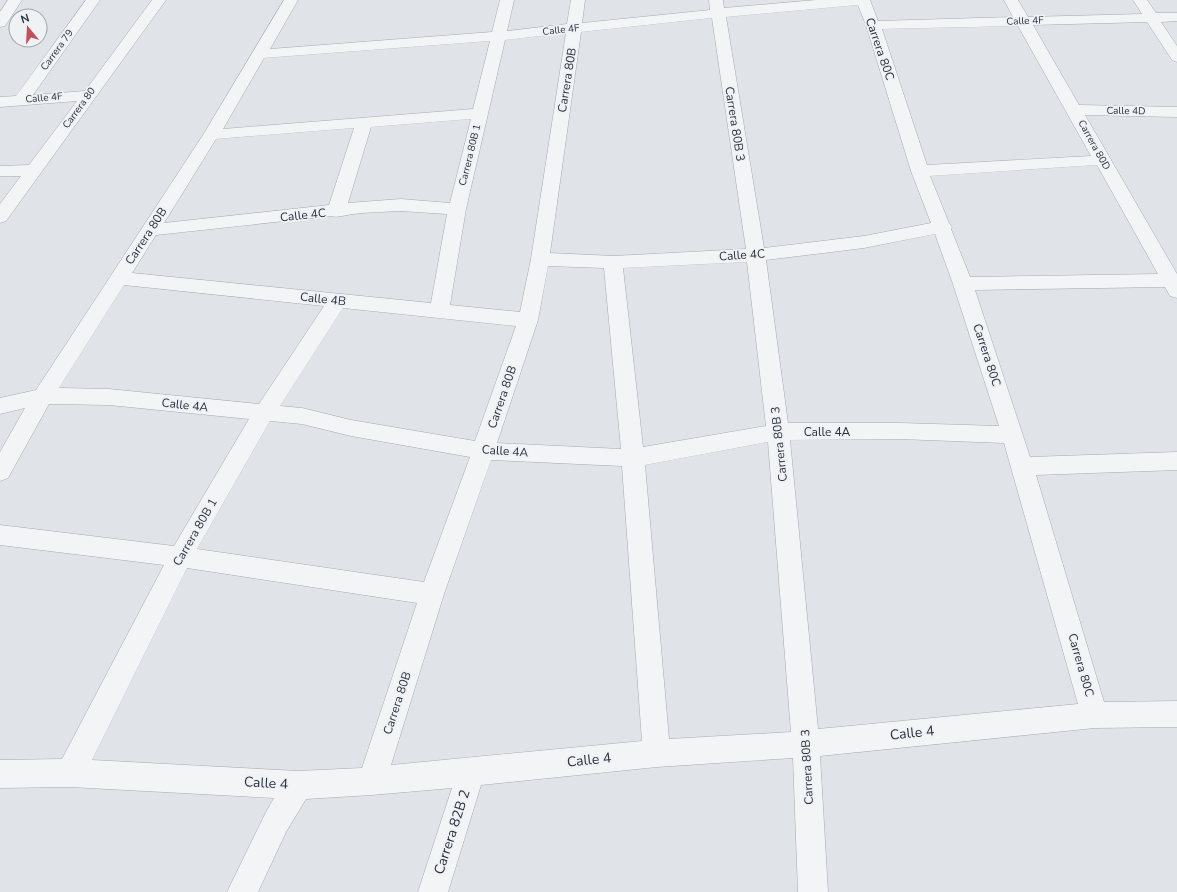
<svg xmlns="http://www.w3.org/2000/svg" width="1177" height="892" font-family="'Nunito Sans',sans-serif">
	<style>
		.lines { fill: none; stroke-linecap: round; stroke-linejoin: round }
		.street-casing { stroke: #a6aab2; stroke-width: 1 }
		.street { fill: #f2f4f6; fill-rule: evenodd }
		.labels { text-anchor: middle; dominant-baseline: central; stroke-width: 3.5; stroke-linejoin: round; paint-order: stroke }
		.far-street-label { font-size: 10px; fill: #2a303e; stroke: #eff2f5 }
		.street-label { font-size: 12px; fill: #2a303e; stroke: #eff2f5 }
		.near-street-label { font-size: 14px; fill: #2a303e; stroke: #eff2f5 }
	</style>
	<rect width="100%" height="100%" fill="#e0e3e8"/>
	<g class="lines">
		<g class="street-casing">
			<g id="street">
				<polygon points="8,0 22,0 5,26 0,27 0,12"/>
				<polygon points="86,0 100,0 33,95 85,91 152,0 166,0 6,221 0,223 0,204 21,176 0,176 0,166 29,165 77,101 0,107 0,97 16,96"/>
				<path d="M284,0h14l-28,49 222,-17 8,-32h14l-7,31 60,-7 4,-24h14l-3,23 128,-13 -1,-10h14l1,8 92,-8h54l8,21 135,-4 -9,-17h14l10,17 114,-3 -9,-14h14l9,13h21v8l-16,1 16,24v16l-5,-2 -25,-38 -114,3 46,80 98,2v10l-92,-2 92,159v24l-7,-2 -5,-9 -190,3 55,167 147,-5v18l-141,5 68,227 73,-1v26l-82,1 -275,28 8,136h-30l-5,-134 -136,9 -176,18 -33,107h-30l34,-104 -80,7 -66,4 -20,33 -28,60h-31l39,-80 8,-14 -204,-11 -70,1v-28l62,-1 102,-194 -164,-20v-20l174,21 75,-127 -140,-14 -60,-1 -41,74 -8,3v-29l25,-44 -25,6v-16l36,-8 167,-255zM858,5l8,20 45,146 20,52 -67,13 -100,12 -38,-231zM712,18l34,231 -133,7 -63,-3 31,-221zM1018,26l73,130 -164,9 -45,-136zM566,33l-35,226 -11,53 -70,-7 16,-96 39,-169zM490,41l-17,68 -250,20 41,-71zM471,119l-21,84 -49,-4 -53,4 23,-76zM354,128l-25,77 -165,18 52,-84zM1097,165l61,109 -188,3 -19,-48 1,-2 -3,-4 -19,-47zM401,211l46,3 -16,89 -299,-30 24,-38 175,-19c7,2 14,-1 22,-2 16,-2 32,-2 48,-3zM935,234l18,50 46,142 -99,-3h-112l-22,-163 98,-12zM747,262l19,164 -123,21 -20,-179zM548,266l56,2 17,181 -124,-6 41,-123zM124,285l200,21 -65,98 -150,-15 -50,-1zM343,308l173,18 -41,115 -124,-21 -49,-12 -22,-2zM270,421l32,3 49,12 119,21 -46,125 -227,-33zM900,439l104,4 74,261 -260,25 -28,-289zM768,442l23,290 -122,7 -24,-274zM491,460l131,6 20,275 -251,24 53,-171zM187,568l230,35 -55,165 -64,3 -206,-11z"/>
			</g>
		</g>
		<use href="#street" class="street"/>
	</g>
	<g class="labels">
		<g class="far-street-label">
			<text transform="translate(1025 21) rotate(-2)">Calle 4F</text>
			<text transform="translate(561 30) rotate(-6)">Calle 4F</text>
			<text transform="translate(57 50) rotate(-54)">Carrera 79</text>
			<text transform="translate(44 98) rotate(-5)">Calle 4F</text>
			<text transform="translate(79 108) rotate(-54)">Carrera 80</text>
			<text transform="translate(1126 111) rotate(1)">Calle 4D</text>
			<text transform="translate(1094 145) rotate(61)">Carrera 80D</text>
			<text transform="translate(470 155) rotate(-76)">Carrera 80B 1</text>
		</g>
		<g class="street-label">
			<text transform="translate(880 49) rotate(71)">Carrera 80C</text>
			<text transform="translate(567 80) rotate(-81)">Carrera 80B</text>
			<text transform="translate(735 124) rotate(81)">Carrera 80B 3</text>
			<text transform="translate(303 215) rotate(-6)">Calle 4C</text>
			<text transform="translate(146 236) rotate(-57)">Carrera 80B</text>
			<text transform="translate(742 255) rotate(-4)">Calle 4C</text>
			<text transform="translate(323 299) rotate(6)">Calle 4B</text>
			<text transform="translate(987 355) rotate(72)">Carrera 80C</text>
			<text transform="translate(502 397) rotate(-71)">Carrera 80B</text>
			<text transform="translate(185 405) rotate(6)">Calle 4A</text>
			<text x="827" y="432">Calle 4A</text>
			<text transform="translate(779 444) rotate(-96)">Carrera 80B 3</text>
			<text transform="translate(505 451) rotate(4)">Calle 4A</text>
			<text transform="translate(195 532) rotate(-60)">Carrera 80B 1</text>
			<text transform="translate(1081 665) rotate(74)">Carrera 80C</text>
			<text transform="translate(397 703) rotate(-72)">Carrera 80B</text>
			<text transform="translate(807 767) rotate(-93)">Carrera 80B 3</text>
		</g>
		<g class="near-street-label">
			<text transform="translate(912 733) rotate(-6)">Calle 4</text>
			<text transform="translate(589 760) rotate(-6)">Calle 4</text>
			<text transform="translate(266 783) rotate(3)">Calle 4</text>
			<text transform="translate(452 832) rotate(-72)">Carrera 82B 2</text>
		</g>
	</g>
	<g transform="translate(28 28) rotate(342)"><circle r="19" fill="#eff2f5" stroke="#a0a4ac"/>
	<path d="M0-3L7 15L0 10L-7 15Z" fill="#c2505a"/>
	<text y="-6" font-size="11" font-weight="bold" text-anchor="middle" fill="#2a303e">N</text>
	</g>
</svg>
